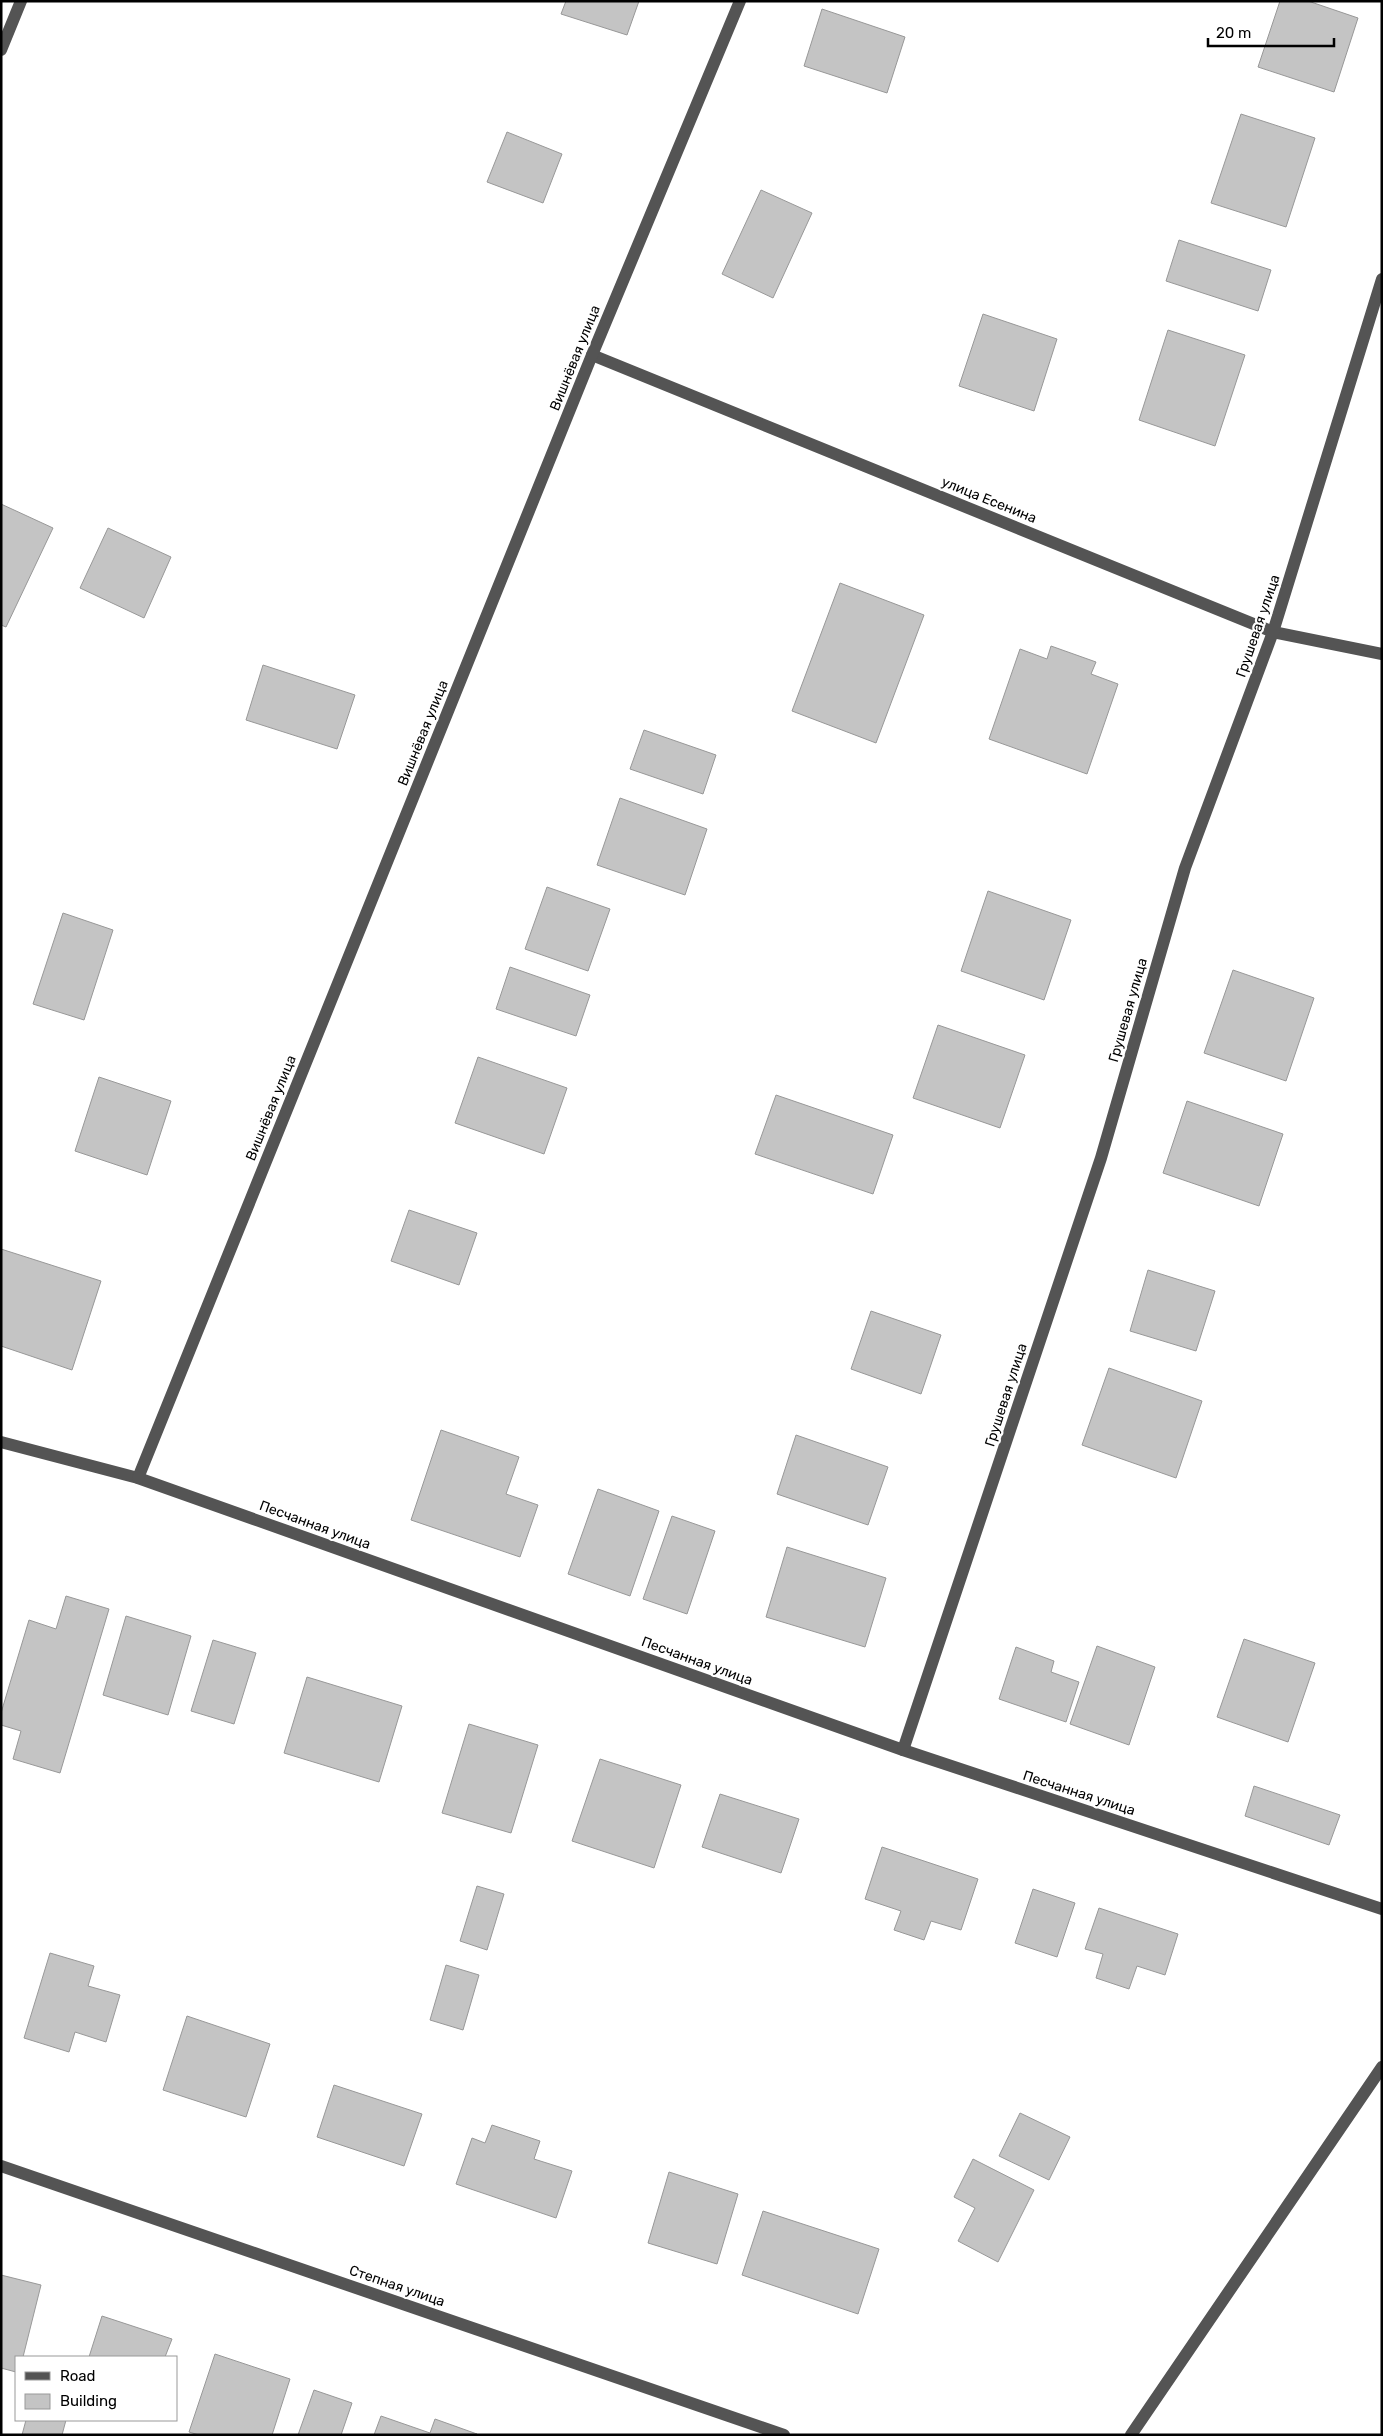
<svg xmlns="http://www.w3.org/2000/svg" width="1383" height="2436" font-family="Rubik,sans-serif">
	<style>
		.building { fill: #c4c4c4; stroke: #989898 }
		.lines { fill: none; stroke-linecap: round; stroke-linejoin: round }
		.minor { stroke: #545454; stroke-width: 12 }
		.labels { text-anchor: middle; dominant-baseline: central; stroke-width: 4.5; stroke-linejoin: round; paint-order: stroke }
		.street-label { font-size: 14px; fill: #000; stroke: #fff }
	</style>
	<rect width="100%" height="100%" fill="#fff"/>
	<g class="building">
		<polygon points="566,1 639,1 627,35 561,14"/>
		<polygon points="1280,1 1308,1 1358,18 1334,92 1258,67"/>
		<polygon points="822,9 905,37 887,93 804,66"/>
		<polygon points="1241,114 1315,138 1286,227 1211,203"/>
		<polygon points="507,132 562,154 543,203 487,182"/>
		<polygon points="761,190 812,213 773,298 722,274"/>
		<polygon points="1179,240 1271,270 1258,311 1166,281"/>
		<polygon points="983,314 1057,339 1034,411 959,386"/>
		<polygon points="1168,330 1245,355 1215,446 1139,420"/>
		<polygon points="1,504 53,528 6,627 1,625"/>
		<polygon points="108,528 171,557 144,618 80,588"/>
		<polygon points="840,583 924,615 876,743 792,711"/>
		<polygon points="1051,646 1096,662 1091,674 1118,684 1087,774 989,739 1020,649 1047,659"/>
		<polygon points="263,665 355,695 337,749 246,720"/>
		<polygon points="644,730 716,755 703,794 630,769"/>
		<polygon points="620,798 707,829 685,895 597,865"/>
		<polygon points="547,887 610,909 588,971 525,949"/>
		<polygon points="988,891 1071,920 1044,1000 961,971"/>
		<polygon points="63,913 113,930 84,1020 33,1004"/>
		<polygon points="510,967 590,995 576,1036 496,1009"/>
		<polygon points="1233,970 1314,998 1286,1081 1204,1053"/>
		<polygon points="938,1025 1025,1055 1000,1128 913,1098"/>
		<polygon points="478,1057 567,1088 544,1154 455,1123"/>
		<polygon points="99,1077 171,1101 147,1175 75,1151"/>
		<polygon points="776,1095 893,1135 873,1194 755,1154"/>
		<polygon points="1187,1101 1283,1134 1259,1206 1163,1173"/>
		<polygon points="409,1210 477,1233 459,1285 391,1261"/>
		<polygon points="1,1249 101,1281 72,1370 1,1346"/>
		<polygon points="1148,1270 1215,1291 1196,1351 1130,1331"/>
		<polygon points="871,1311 941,1335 921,1394 851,1369"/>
		<polygon points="1109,1368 1202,1401 1176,1478 1082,1445"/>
		<polygon points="441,1430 519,1457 506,1494 538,1505 520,1557 411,1520"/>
		<polygon points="796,1435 888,1467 868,1525 777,1494"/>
		<polygon points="598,1489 659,1511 630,1596 568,1574"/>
		<polygon points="672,1516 715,1531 687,1614 643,1599"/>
		<polygon points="787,1547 886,1578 865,1647 766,1617"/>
		<polygon points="66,1596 109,1609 60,1773 13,1759 21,1731 1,1725 1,1713 29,1620 56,1629"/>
		<polygon points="126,1616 191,1636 168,1715 103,1695"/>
		<polygon points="1244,1639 1315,1663 1288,1742 1217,1717"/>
		<polygon points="213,1640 256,1653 234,1724 191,1711"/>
		<polygon points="1097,1646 1155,1667 1129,1745 1070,1724"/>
		<polygon points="1016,1647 1054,1661 1051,1672 1079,1682 1066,1722 999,1699"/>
		<polygon points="307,1677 402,1706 379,1782 284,1753"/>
		<polygon points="469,1724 538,1745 511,1833 442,1813"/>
		<polygon points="600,1759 681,1785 654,1868 572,1841"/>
		<polygon points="1254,1786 1340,1815 1329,1845 1245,1816"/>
		<polygon points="720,1794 799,1819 781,1873 702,1847"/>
		<polygon points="882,1847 978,1879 961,1930 931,1921 924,1940 894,1930 901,1911 865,1899"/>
		<polygon points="477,1886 504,1894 487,1950 460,1941"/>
		<polygon points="1033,1889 1075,1903 1057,1957 1015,1943"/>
		<polygon points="1099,1908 1178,1934 1165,1975 1137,1966 1129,1989 1096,1978 1103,1954 1085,1949"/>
		<polygon points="50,1953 94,1966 88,1986 120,1995 106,2042 75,2032 69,2052 24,2038"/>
		<polygon points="446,1965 479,1975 463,2030 430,2020"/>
		<polygon points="187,2016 270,2044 246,2117 163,2090"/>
		<polygon points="334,2085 422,2114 404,2166 317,2137"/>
		<polygon points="1020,2113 1070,2137 1049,2180 999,2156"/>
		<polygon points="492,2125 540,2141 534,2159 572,2171 556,2218 456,2184 472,2138 485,2143"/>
		<polygon points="973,2159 1034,2190 998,2262 958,2241 975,2208 954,2197"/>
		<polygon points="669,2172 738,2194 717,2264 648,2243"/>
		<polygon points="763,2211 879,2249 858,2314 742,2275"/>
		<polygon points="1,2275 41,2285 23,2357 16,2357 16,2372 1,2368"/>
		<polygon points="102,2316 172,2339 165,2357 89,2357"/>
		<polygon points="215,2354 290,2379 272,2435 199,2435 189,2432"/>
		<polygon points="314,2390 352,2403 341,2435 298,2435"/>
		<polygon points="381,2416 430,2433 435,2419 477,2434 374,2435"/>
		<polygon points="26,2420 66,2420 62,2435 22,2435"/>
	</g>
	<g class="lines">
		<g class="minor">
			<polyline points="1,50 21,1"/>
			<polyline points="592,355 1273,632 1382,654"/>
			<polyline points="1,1442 138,1478 903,1750 1382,1909"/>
			<polyline points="138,1478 592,355 740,1"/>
			<polyline points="903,1750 1101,1158 1185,868 1273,632 1382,279"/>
			<polyline points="1,2166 784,2435"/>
			<polyline points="1131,2435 1382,2067"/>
		</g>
	</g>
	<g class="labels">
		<g class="street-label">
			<text transform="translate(575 358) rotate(-68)">Вишнёвая улица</text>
			<text transform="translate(989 500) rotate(22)">улица Есенина</text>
			<text transform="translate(1258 626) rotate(-71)">Грушевая улица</text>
			<text transform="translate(423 733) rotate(-68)">Вишнёвая улица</text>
			<text transform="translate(1128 1010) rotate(-74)">Грушевая улица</text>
			<text transform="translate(271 1108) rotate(-68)">Вишнёвая улица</text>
			<text transform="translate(1006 1395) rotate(-72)">Грушевая улица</text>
			<text transform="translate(315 1525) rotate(20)">Песчанная улица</text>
			<text transform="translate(697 1661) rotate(20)">Песчанная улица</text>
			<text transform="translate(1079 1793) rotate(18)">Песчанная улица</text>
			<text transform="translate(397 2286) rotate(19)">Степная улица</text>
		</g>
	</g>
	<rect width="1383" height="2436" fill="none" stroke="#000000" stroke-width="5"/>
	<rect x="15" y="2356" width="162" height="65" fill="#ffffff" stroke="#999999"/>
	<rect x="25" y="2372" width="25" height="8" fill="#545454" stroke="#999999"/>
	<text x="60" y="2381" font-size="15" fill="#000000">Road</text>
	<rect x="25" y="2394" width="25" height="15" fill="#c4c4c4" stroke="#999999"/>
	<text x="60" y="2406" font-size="15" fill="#000000">Building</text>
	<path d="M1208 38v8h126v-8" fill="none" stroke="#000000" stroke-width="2.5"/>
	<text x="1216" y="38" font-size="15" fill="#000000" stroke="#ffffff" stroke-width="4" paint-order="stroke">20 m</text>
</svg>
